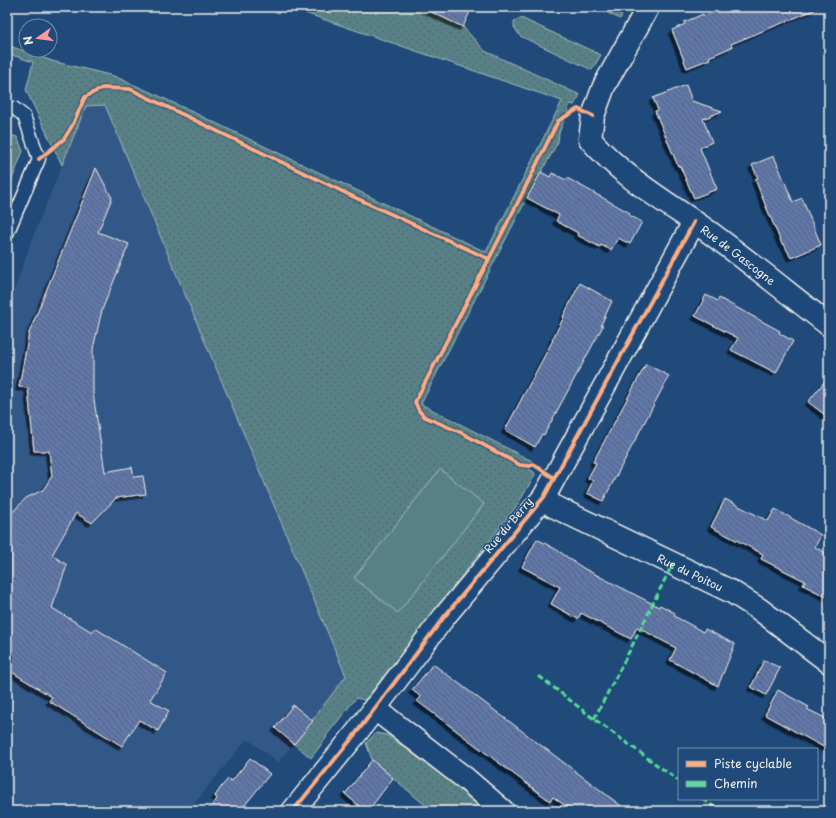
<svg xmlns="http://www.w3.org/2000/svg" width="836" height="818" font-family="'Playpen Sans',sans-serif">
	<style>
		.built { fill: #335888 }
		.grass { fill: url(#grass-dots); stroke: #a6b9b8 }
		.garden { fill: #598187; stroke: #a6b9b8 }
		.building { fill: url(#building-back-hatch); stroke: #f4f1e8; filter: url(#shadow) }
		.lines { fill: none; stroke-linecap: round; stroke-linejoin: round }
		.lane-casing { stroke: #f4f1e8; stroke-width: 15 }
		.street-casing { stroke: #f4f1e8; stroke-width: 25 }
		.lane { stroke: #1f4a7a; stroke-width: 12 }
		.street { stroke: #1f4a7a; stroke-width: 22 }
		.quiet { stroke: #5adb95; stroke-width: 3; stroke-dasharray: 6 3; stroke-linecap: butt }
		.cycleway-casing { stroke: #1f4a7a; stroke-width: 6 }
		.cycleway { stroke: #ffac80; stroke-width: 4 }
		.labels { text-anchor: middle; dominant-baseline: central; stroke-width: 3; stroke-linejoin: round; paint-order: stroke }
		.street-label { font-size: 11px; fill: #f4f1e8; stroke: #1f4a7a }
	</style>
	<defs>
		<pattern id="grass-dots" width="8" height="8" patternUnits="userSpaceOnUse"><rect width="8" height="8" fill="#598187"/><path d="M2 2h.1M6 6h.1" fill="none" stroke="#52676a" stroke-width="1.8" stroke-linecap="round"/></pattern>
		<pattern id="building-back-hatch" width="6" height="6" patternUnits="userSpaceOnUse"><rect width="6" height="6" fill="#6177a8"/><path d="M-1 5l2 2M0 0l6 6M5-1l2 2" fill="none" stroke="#56627c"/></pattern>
		<filter id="shadow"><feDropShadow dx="-3.5" dy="3.5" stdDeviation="0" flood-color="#0009"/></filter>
	</defs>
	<rect width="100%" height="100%" fill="#1f4a7a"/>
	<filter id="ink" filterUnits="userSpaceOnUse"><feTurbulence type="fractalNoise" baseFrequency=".025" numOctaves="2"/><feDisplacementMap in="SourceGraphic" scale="8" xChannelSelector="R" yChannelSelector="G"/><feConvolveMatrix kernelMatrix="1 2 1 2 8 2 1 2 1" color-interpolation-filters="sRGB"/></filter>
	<g filter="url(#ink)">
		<polygon class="built" points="105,104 346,676 313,721 278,762 247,739 188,811 7,811 7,311 32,239 86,106"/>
		<g class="grass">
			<polygon points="308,7 421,7 463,27 485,51 580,95 574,105 570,104 559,133 558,142 527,198 421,404 532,461 532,467 529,469 534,472 535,475 518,504 365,700 356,698 326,736 327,737 311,758 294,744 346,676 105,105 86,106 62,165 26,90 33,62 9,54 7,57 7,45 52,61 114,76 157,95 486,252 562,101 305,13"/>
			<polygon points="596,7 626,7 620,19"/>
			<polygon points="521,18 601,55 592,70 520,36 514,27 514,21"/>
			<polygon points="7,134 17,137 23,151 7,193 7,169 10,148"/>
			<polygon points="376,733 387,735 397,742 491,811 432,811 372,760 366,743"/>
		</g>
		<polygon class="garden" points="440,469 484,504 398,613 354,578"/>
		<g class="building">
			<polygon points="421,7 472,7 463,27"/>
			<polygon points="726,7 819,7 819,8 731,44 732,47 709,57 710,59 687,68 672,30 685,24 684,22 694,18 703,14 704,16"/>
			<polygon points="686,85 692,101 722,111 703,119 712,142 700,148 717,189 694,198 680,166 678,166 655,111 658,110 653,98"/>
			<polygon points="774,156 793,202 802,198 821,245 791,258 784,244 782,244 767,209 755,179 758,178 752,165"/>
			<polygon points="96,168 112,198 98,232 129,244 102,310 93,349 93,393 105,472 132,467 134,477 143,476 146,494 116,498 92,523 76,513 52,555 67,565 52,608 92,632 95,628 167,673 150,700 169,711 158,731 139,720 122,746 49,701 52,697 7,669 7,518 26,498 43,490 52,476 49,451 34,451 28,388 19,387 29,333"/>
			<polygon points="541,172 550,177 552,173 566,180 567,178 630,213 629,215 642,222 630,244 618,238 611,250 601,245 600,247 577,235 578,233 556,221 559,215 527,198"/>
			<polygon points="580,283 612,301 601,325 603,326 544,435 542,434 535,447 505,430 553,340 552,340 564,317 563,317"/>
			<polygon points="706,295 718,301 719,298 780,331 779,333 793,341 776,373 731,350 738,338 695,316"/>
			<polygon points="646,364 669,376 603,501 587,493 593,481 588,478 596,463 593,462"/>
			<polygon points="829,376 829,418 808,402"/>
			<polygon points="725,499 768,521 775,509 821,535 815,547 829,555 829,598 803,585 805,581 761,559 763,554 711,527"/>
			<polygon points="537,539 557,550 583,568 659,607 660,605 675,613 674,616 689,624 703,632 705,629 735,644 718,686 670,660 676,648 637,627 631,639 581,613 578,619 551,604 560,587 522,567"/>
			<polygon points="764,660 780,668 766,695 751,687"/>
			<polygon points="433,664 465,688 628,811 573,811 553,797 550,801 511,772 417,701 421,697 412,690"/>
			<polygon points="778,690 809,707 807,709 829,720 829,750 765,715"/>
			<polygon points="293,705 313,721 294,744 275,728"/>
			<polygon points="250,758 270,774 240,811 207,811 217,799 215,796 221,787 228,779 232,781"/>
			<polygon points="372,760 393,778 368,811 365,811 345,794"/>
		</g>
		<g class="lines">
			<g class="lane-casing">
				<polyline id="lane" points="7,109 14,108 24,116 39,159 7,234"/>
			</g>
			<g class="street-casing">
				<g id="street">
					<path id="s1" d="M648,7l-44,79 -11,30 -3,23c33,39 78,64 119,93 41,30 80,62 120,93"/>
					<path id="s2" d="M544,497l9,9 179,86 27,17 70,53"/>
					<polyline points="374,708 466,779 503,811"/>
					<polyline points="293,811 357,732 444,617 544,497 694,222"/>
				</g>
			</g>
			<use href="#lane" class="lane"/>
			<use href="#street" class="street"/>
			<g class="quiet">
				<polyline points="539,676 594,719 679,781"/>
				<polyline points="594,719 631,648 673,563"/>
				<polyline points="703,799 720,811"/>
			</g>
			<g class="cycleway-casing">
				<g id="cycleway">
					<polyline points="39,159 64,139 72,126 85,97 102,88 130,89 356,198 489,259 521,196 558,121 578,109 593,116"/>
					<polyline points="489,259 415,402 419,411 425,417 462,433 520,465 530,466 533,464 554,478"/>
					<polyline points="293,811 357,732 444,617 544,497 694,222"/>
				</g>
			</g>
			<use href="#cycleway" class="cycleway"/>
		</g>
	</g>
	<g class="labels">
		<g class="street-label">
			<text stroke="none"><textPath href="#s1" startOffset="334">Rue de Gascogne</textPath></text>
			<text transform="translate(508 525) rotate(-50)">Rue du Berry</text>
			<text stroke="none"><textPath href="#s2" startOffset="165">Rue du Poitou</textPath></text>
		</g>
	</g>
	<rect width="836" height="818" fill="none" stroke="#1f4a7a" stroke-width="24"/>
	<rect x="12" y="12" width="812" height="794" fill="none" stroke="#f4f1e8" stroke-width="1.5" filter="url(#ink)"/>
	<rect x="678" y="748" width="140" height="52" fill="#1f4a7a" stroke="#748da6"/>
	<rect x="686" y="761" width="20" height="6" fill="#ffac80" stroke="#748da6"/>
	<text x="714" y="768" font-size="12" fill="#f4f1e8">Piste cyclable</text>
	<rect x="686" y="781" width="20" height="6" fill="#5adb95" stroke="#748da6"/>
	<text x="714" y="788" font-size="12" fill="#f4f1e8">Chemin</text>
	<g transform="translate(38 38) rotate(256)"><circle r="19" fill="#1f4a7a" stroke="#748da6"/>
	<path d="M0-3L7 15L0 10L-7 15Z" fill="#ff9aa2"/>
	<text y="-6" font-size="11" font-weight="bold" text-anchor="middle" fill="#f4f1e8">N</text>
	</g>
</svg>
